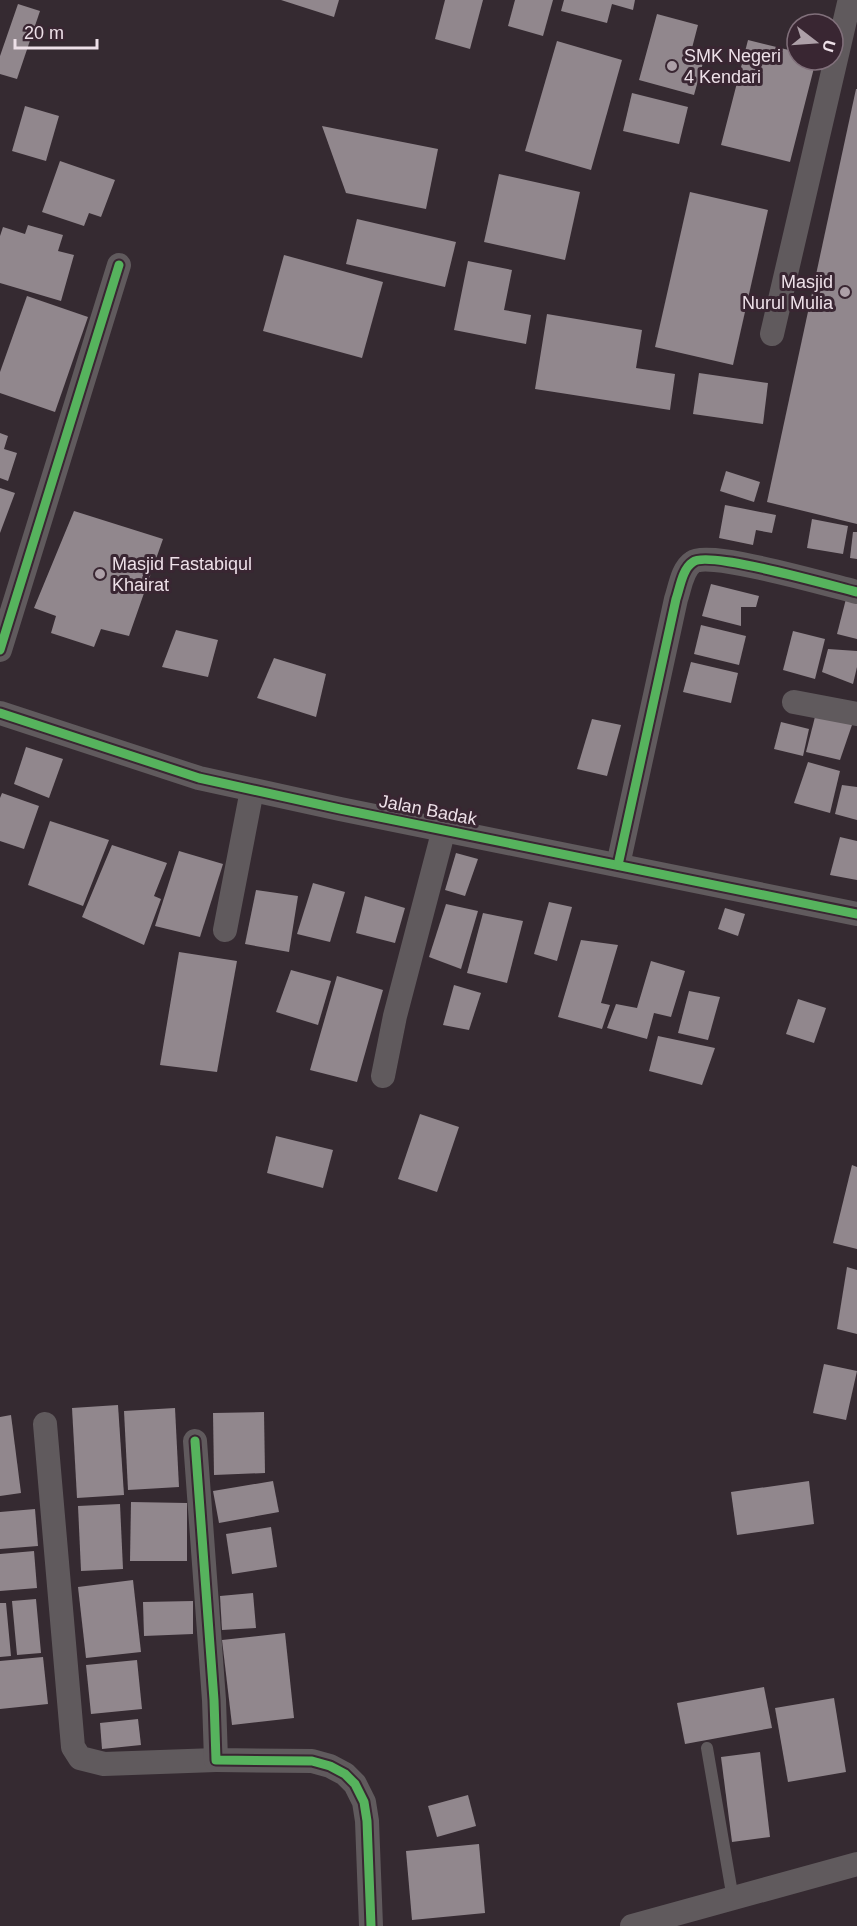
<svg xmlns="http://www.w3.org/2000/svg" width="857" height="1926" font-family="Helvetica,sans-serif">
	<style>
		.building { fill: #91878d }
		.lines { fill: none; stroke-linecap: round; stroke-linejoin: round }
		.lane { stroke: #605a5d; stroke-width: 12 }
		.street { stroke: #605a5d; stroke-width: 24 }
		.cycleway-casing { stroke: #392632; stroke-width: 13 }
		.cycleway { stroke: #56b35d; stroke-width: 9 }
		.poi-dot { fill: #ada0a8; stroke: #392632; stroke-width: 2 }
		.labels { text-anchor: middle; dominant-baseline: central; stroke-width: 6; stroke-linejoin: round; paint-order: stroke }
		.poi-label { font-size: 18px; fill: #ede0e8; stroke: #392632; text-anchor: start }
		.street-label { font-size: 18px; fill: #ede0e8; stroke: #392632 }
	</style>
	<rect width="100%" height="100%" fill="#352a31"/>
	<g class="building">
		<polygon points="281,0 339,0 334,17"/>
		<polygon points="445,0 483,0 470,49 435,39"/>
		<polygon points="515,0 553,0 543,36 508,26"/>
		<polygon points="564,0 635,0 633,10 612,4 607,23 561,11"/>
		<polygon points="18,4 40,11 17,79 0,74 0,56"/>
		<polygon points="657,14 698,25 692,48 706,52 694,95 639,80"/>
		<polygon points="748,40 797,52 797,60 816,60 790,162 721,145"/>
		<polygon points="557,41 622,60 591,170 525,151"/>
		<polygon points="856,89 857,89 857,524 767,502"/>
		<polygon points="632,93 688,107 679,144 623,131"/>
		<polygon points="25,106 59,116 46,161 12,151"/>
		<polygon points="322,126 438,149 426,209 346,193"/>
		<polygon points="60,161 115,180 101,217 89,213 84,226 42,212"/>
		<polygon points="499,174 580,192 565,260 484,242"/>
		<polygon points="690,192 768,210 733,365 655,347"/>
		<polygon points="357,219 456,242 445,287 346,264"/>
		<polygon points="28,225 63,235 58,251 74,255 61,301 0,283 0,236 3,227 25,234"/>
		<polygon points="284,255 383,282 362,358 263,331"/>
		<polygon points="468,261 512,270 504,310 531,315 526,344 454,330"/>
		<polygon points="27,296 88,317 55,412 0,393 0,372"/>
		<polygon points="547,314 642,330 636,368 675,374 670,410 535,389"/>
		<polygon points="699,373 768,383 763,424 693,414"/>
		<polygon points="0,433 8,436 4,449 17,453 8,481 0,478"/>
		<polygon points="726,471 760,482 754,502 720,491"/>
		<polygon points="0,488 15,493 0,533"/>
		<polygon points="725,505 776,515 772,533 756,530 753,545 719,538"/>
		<polygon points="74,511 163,539 129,636 101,629 94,647 51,633 56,616 34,608"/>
		<polygon points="812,519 848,526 843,554 807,548"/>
		<polygon points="853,532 857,532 857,559 850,558"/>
		<polygon points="711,584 759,596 756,607 741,607 741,626 702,616"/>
		<polygon points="847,595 857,597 857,639 837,634"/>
		<polygon points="701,625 746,636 739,665 694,654"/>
		<polygon points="176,630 218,640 208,677 162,667"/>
		<polygon points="793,631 825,639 815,679 783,670"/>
		<polygon points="828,649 857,651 857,667 853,684 822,672"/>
		<polygon points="274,658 326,674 316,717 257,698"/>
		<polygon points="691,662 738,673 731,703 683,692"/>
		<polygon points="816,713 853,722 840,760 806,752"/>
		<polygon points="592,719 621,725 607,776 577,769"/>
		<polygon points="781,722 809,729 803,756 774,749"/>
		<polygon points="26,747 63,759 49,798 14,784"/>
		<polygon points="808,762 840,771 830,813 794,803"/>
		<polygon points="842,785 857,787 857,820 835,814"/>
		<polygon points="2,793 39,806 24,849 0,841 0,798"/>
		<polygon points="50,821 109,840 83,906 28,885"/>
		<polygon points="840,837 857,841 857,880 830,875"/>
		<polygon points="112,845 167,863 154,896 161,899 144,945 82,917"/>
		<polygon points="179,851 223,864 200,937 155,926"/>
		<polygon points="456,853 478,859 465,896 445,890"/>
		<polygon points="313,883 345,892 330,942 297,934"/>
		<polygon points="256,890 298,896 289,952 245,944"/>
		<polygon points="365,896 405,908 395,943 356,933"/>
		<polygon points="549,902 572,907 557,961 534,954"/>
		<polygon points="446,904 478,911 461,969 429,957"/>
		<polygon points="725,908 745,914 738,936 718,929"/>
		<polygon points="483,913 523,921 507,983 467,973"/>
		<polygon points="581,940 618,945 601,1003 610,1005 602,1029 558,1017"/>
		<polygon points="179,952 237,961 217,1072 160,1065"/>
		<polygon points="651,961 685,971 671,1017 654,1013 647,1039 607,1028 616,1004 637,1008"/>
		<polygon points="291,970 331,981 318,1025 276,1012"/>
		<polygon points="337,976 383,990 357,1082 310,1070"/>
		<polygon points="454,985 481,993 469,1030 443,1025"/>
		<polygon points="689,991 720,997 708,1040 678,1033"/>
		<polygon points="798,999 826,1008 814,1043 786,1034"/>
		<polygon points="658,1036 715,1048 702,1085 649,1071"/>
		<polygon points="420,1114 459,1127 437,1192 398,1179"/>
		<polygon points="276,1136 333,1150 323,1188 267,1173"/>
		<polygon points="852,1165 857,1167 857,1249 833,1243"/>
		<polygon points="847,1267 857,1270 857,1334 837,1329"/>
		<polygon points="824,1364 857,1371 846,1420 813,1413"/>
		<polygon points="118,1405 124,1495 77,1498 72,1408"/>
		<polygon points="175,1408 179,1487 128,1490 124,1411"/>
		<polygon points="264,1412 265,1473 214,1475 213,1413"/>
		<polygon points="11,1415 21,1493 0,1496 0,1417"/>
		<polygon points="273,1481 279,1512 219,1523 213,1491"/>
		<polygon points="809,1481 814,1524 737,1535 731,1492"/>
		<polygon points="131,1502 187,1503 187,1561 130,1561"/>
		<polygon points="120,1504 123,1569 81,1571 78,1506"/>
		<polygon points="35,1509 38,1546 0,1549 0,1512"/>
		<polygon points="271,1527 277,1567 232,1574 226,1534"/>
		<polygon points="34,1551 37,1588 0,1591 0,1554"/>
		<polygon points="133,1580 141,1652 86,1658 78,1587"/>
		<polygon points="253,1593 256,1628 222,1630 220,1596"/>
		<polygon points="36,1599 41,1653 17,1655 12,1601"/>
		<polygon points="193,1601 193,1634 144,1636 143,1602"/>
		<polygon points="0,1603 6,1603 11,1656 0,1657"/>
		<polygon points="285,1633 294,1718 232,1725 222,1640"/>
		<polygon points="43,1657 48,1704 0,1709 0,1661"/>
		<polygon points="137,1660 142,1709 91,1714 86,1665"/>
		<polygon points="764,1687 772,1728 685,1744 677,1703"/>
		<polygon points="834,1698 846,1772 788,1782 775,1708"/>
		<polygon points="138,1719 141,1745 102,1749 100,1723"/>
		<polygon points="760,1752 770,1837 732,1842 721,1757"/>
		<polygon points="468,1795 476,1826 437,1837 428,1806"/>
		<polygon points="479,1844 485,1913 412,1920 406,1851"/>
	</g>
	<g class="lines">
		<polyline class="lane" points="707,1748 733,1899"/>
		<g class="street">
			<polyline points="772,334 849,3"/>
			<polyline points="0,650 119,265"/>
			<polyline points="794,702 857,714"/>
			<polyline points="0,713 199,778 340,809 857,914"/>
			<path d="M618,865l58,-266c4,-11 6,-30 17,-37 15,-12 139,24 164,30"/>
			<polyline points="225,930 252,790"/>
			<polyline points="383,1076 395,1016 444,829"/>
			<polyline points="45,1424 73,1747 80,1758 104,1764 216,1760"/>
			<polyline points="195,1441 214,1700 216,1760 312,1761 330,1766 345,1774 355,1784 364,1802 367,1821 371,1926"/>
			<polyline points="632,1926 857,1864"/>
		</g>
		<g class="cycleway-casing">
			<g id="cycleway">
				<polyline points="0,650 119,265"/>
				<polyline points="0,713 199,778 340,809 857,914"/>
				<path d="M618,865l58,-266c4,-11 6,-30 17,-37 15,-12 139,24 164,30"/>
				<polyline points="195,1441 214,1700 216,1760 312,1761 330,1766 345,1774 355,1784 364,1802 367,1821 371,1926"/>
			</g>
		</g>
		<use href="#cycleway" class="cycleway"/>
	</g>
	<g class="poi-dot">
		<circle cx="672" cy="66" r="6"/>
		<circle cx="845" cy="292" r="6"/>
		<circle cx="100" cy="574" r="6"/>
	</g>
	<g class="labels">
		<g class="poi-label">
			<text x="684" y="56">SMK Negeri<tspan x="684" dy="21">4 Kendari</tspan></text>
			<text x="833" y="282" text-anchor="end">Masjid<tspan x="833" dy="21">Nurul Mulia</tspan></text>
			<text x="112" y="564">Masjid Fastabiqul<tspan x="112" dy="21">Khairat</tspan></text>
		</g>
		<g class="street-label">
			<text transform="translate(428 810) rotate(11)">Jalan Badak</text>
		</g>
	</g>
	<g transform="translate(815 42) rotate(107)"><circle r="28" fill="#392632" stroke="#81707b" stroke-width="1.5"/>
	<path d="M0-4.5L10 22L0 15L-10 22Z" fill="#ada0a8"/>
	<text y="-9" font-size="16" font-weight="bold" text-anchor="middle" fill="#ede0e8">U</text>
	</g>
	<path d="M15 39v9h82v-9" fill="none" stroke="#ede0e8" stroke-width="3"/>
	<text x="24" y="39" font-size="18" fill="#ede0e8" stroke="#392632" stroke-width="4.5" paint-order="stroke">20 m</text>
</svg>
